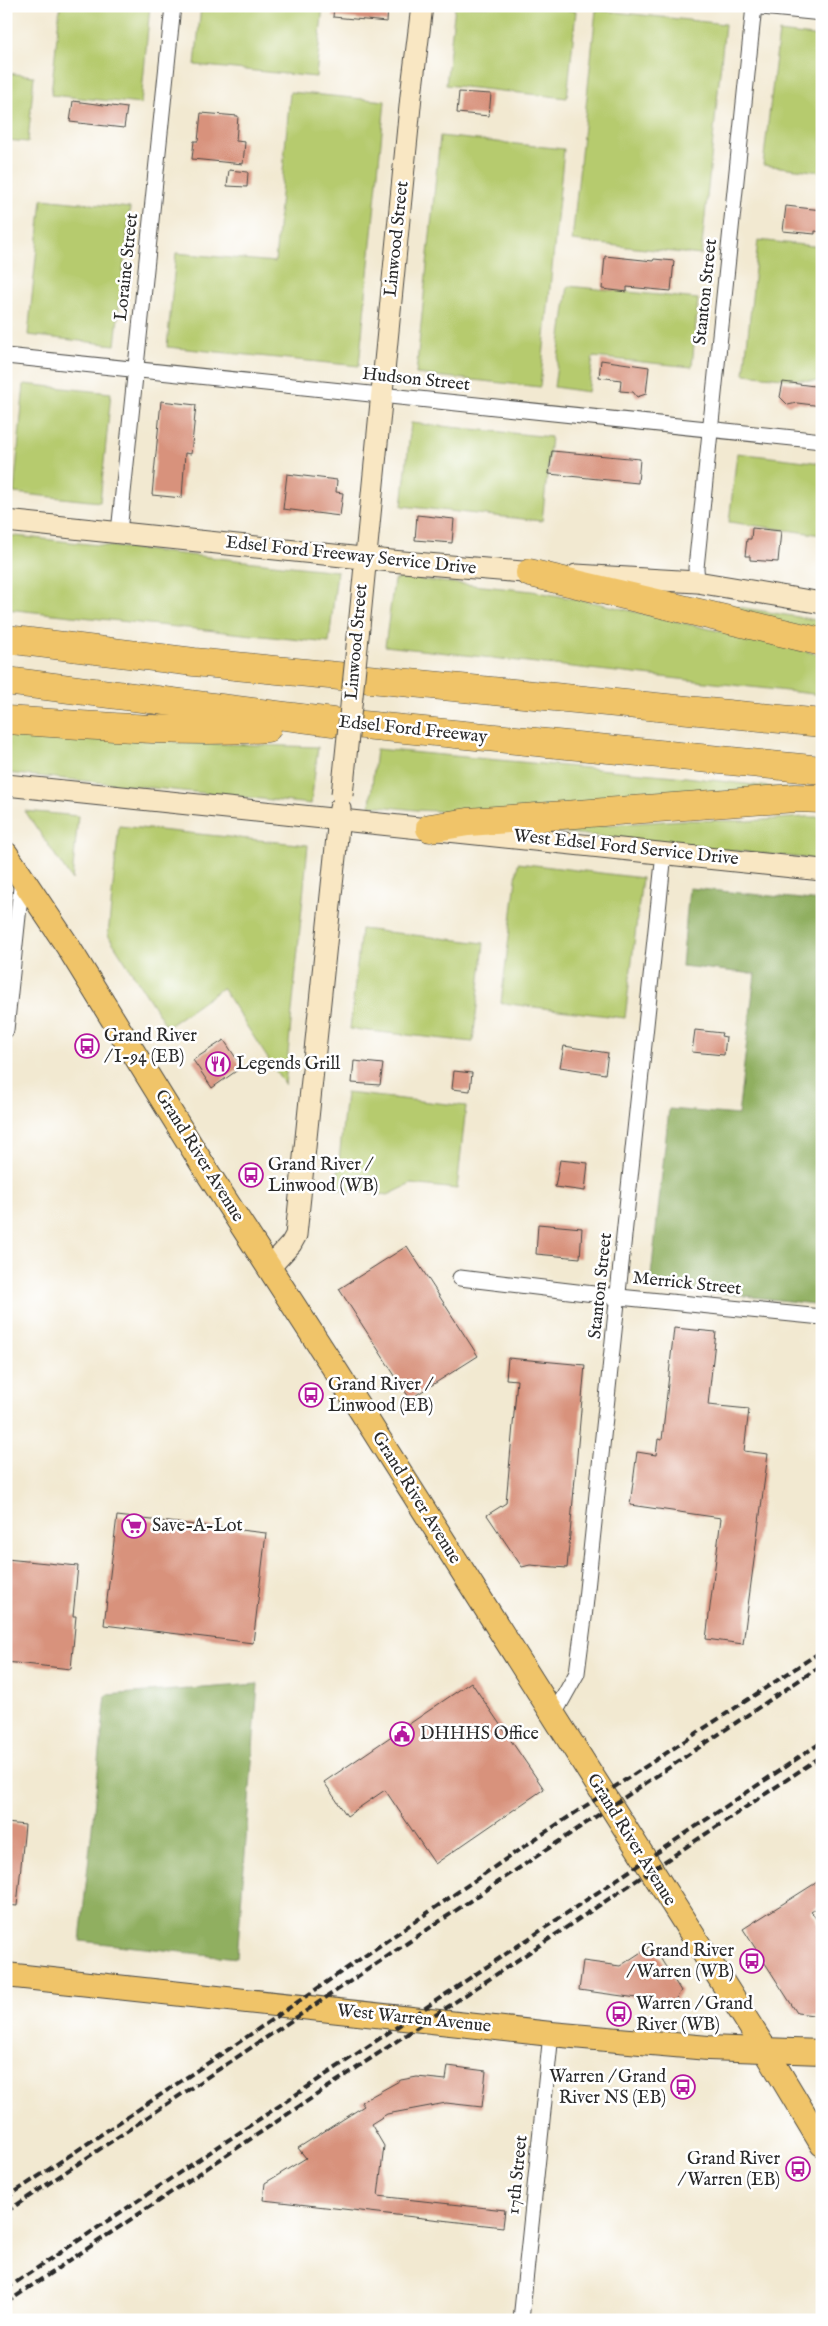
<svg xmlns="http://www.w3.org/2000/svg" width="828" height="2326" font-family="'IM FELL English',serif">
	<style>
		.green { fill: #b6cb6e; stroke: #707b4c }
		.forest { fill: #90af61; stroke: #5e6d46 }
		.building { fill: #d8927c }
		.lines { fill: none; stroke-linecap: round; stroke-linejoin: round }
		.street-casing { stroke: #494844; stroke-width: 17 }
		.secondary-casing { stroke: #494844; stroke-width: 23 }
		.primary-casing { stroke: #494844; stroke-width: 26 }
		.highway-casing { stroke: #494844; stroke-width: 29 }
		.street { stroke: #fff; stroke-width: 15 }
		.secondary { stroke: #f9e7c3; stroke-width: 21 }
		.primary { stroke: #f0c469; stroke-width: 24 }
		.highway { stroke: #f0c469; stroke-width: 28 }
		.rail { stroke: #2b2b2b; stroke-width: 4; stroke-dasharray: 8 4; stroke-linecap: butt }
		.secondary-bridge-casing { stroke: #494844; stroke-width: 23; stroke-linecap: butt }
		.secondary-bridge { stroke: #f9e7c3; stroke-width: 21 }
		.labels { text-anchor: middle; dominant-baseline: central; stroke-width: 5; stroke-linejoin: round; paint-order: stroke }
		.street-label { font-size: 18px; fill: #2b2b2b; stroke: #fff }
		.poi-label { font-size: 18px; fill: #2b2b2b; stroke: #fff; text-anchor: start }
	</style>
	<rect width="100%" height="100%" fill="#fff"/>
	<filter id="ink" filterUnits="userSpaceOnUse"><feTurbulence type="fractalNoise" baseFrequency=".02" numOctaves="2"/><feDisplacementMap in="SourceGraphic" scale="10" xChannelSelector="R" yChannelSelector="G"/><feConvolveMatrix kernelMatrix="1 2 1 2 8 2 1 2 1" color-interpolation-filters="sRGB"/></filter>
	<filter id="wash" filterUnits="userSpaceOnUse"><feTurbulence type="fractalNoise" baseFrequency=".0096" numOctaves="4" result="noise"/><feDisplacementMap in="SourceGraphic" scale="20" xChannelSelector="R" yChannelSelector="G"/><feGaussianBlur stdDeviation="1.12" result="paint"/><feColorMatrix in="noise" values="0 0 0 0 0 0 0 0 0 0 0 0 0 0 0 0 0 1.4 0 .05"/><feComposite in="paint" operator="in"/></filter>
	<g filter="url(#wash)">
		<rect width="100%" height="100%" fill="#f2e9d1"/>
		<g class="green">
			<polygon points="60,6 150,6 141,104 51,95"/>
			<polygon points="201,6 323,6 316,77 195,65"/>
			<polygon points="455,6 533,6 576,11 567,98 446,85"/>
			<polygon points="596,10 725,24 701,255 572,241"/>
			<polygon points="779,32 822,37 822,172 763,165"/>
			<polygon points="6,73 34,76 28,142 6,140"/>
			<polygon points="290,92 385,101 359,366 167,347 176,253 275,262"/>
			<polygon points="440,136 564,149 540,387 416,374"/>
			<polygon points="42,199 130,208 115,345 28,335"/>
			<polygon points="758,240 822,247 822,382 744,374"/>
			<polygon points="568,286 698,299 692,367 593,357 588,392 554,387"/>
			<polygon points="24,384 111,393 100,502 14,493"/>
			<polygon points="411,423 551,437 542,521 402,506"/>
			<polygon points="737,453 822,463 822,535 729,522"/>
			<polygon points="6,535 337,571 329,643 6,609"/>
			<polygon points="403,578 532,591 597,603 822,655 822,695 385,646 394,580"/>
			<polygon points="715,603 822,621 822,636"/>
			<polygon points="6,732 196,743 318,747 311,804 6,773"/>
			<polygon points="376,749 686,777 813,792 477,813 416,810 370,805"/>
			<polygon points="25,811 78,816 72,880"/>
			<polygon points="806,817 822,817 822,860 558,832 559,828 682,820 748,821"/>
			<polygon points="119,826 308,845 285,1085 222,988 167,1027 108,935"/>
			<polygon points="518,863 642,878 625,1018 501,1003"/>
			<polygon points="361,929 484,943 473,1042 350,1029"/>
			<polygon points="346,1093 466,1106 457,1189 411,1184 388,1195 336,1189"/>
		</g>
		<g class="forest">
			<polygon points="689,888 822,901 822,1305 650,1285 669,1109 738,1115 755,974 682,966"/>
			<polygon points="258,1684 237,1958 80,1941 106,1695"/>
		</g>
		<g id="blocks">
			<g class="building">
				<polygon points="334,6 388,6 387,22 333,17"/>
				<polygon points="459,92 491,94 489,116 457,113"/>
				<polygon points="73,101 127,108 124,128 70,122"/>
				<polygon points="201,113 238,116 236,141 245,142 243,164 192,159 194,141 198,141"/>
				<polygon points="229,170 248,172 247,187 227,186"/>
				<polygon points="786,206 822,210 822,232 815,231 815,234 783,231"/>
				<polygon points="605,256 653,261 654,259 674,261 671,291 627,287 627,292 602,289"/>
				<polygon points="601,360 649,367 646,394 637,397 633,392 620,391 621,380 599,377"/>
				<polygon points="783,382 822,387 822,406 797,403 788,405 780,397"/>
				<polygon points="161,401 196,405 191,454 185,453 182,498 152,495"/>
				<polygon points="552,451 640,459 638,483 549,474"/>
				<polygon points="287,474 337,480 336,492 343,493 340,516 283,509"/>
				<polygon points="417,515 454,519 452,543 415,540"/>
				<polygon points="752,528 781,531 778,562 750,560 750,556 745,556 747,539 751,539"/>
				<polygon points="695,1030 722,1033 721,1036 726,1037 724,1055 692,1052"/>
				<polygon points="224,1040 242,1067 212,1088 193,1060"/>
				<polygon points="564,1046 608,1053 605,1074 560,1067"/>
				<polygon points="354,1061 383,1064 380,1085 352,1083"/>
				<polygon points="454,1071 472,1073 470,1091 452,1089"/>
				<polygon points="560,1160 588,1163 585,1191 555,1187"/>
				<polygon points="538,1224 582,1228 580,1258 536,1254"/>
				<polygon points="407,1246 478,1356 410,1399 339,1289"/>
				<polygon points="674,1328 716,1332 708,1405 749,1409 744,1451 768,1454 743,1644 706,1639 721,1518 630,1505 637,1452 656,1455 658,1439 662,1440"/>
				<polygon points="508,1358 585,1365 567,1568 530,1565 522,1567 487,1515 506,1503 517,1380 506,1379"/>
				<polygon points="117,1516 266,1533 253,1643 104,1625"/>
				<polygon points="6,1559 78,1566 73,1616 76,1616 71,1669 6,1662"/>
				<polygon points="471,1682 544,1789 435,1864 385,1790 347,1816 324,1782"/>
				<polygon points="6,1823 25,1825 17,1906 6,1905"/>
				<polygon points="822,1879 822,1904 811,1911 822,1928 822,2016 797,2013 743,1929"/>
				<polygon points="652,1945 681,1991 673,2003 579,1990 583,1961 620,1966"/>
				<polygon points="448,2066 486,2071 482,2107 446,2103 387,2114 371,2124 384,2146 378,2196 505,2210 503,2227 263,2200 265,2183 306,2158 298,2148 364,2106 361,2102 401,2080 417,2077 446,2080"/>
			</g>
		</g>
	</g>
	<g filter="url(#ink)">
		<use href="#blocks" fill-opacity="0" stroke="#494844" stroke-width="1"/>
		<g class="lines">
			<g class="street-casing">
				<g id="street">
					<polyline points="751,6 822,13"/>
					<polyline points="6,356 822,441"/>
					<polyline points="119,532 173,6"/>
					<polyline points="697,582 696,568 754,6"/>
					<polyline points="6,1030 22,878"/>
					<polyline points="460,1278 619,1297 822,1317"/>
					<polyline points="553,1716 577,1673 584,1618 664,853"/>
					<polyline points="521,2320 551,2034"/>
				</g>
			</g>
			<g class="secondary-casing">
				<g id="secondary">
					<polyline points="6,521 391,561 546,574"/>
					<polyline points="576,575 697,582 822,603"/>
					<polyline points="359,627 411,96 422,6"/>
					<polyline points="6,785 822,870"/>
					<polyline points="269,1268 291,1244 296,1235 340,808"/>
				</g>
			</g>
			<g class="primary-casing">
				<g id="primary">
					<polyline points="6,854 67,945 206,1170 336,1371 766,2051 822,2144"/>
					<polyline points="6,1975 551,2034 708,2048 822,2052"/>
				</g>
			</g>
			<g class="highway-casing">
				<g id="highway">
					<polyline points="530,573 822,642"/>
					<polyline points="6,639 194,662 822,723"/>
					<polyline points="6,681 333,722 822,770"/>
					<path d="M6,720c84,5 177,14 261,8"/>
					<polyline points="430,828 468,822 795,798 822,799"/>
				</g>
			</g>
			<use href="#street" class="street"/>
			<use href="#secondary" class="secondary"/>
			<use href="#primary" class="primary"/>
			<use href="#highway" class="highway"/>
			<g class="rail">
				<polyline points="6,2198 232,2047 535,1839 822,1651"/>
				<polyline points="6,2212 822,1665"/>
				<polyline points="6,2289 822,1742"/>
				<polyline points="6,2303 822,1756"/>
			</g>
			<g class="secondary-bridge-casing">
				<polyline id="secondary-bridge" points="342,795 359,627"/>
			</g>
			<use href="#secondary-bridge" class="secondary-bridge"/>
		</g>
	</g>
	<defs>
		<g id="bus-ring" transform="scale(1.25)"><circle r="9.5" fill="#fff" stroke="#b5179e" stroke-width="1.5"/><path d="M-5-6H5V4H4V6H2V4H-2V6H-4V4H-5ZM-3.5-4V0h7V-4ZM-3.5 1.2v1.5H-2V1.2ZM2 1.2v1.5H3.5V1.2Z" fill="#b5179e"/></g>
		<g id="restaurant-ring" transform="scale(1.25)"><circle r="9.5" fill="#fff" stroke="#b5179e" stroke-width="1.5"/><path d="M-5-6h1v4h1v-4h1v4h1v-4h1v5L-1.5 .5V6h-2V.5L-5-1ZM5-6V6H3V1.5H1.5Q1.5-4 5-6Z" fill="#b5179e"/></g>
		<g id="supermarket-ring" transform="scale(1.25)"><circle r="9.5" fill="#fff" stroke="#b5179e" stroke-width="1.5"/><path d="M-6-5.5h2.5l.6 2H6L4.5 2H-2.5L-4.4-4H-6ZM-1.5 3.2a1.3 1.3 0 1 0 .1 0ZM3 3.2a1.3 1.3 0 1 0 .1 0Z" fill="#b5179e"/></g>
		<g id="civic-ring" transform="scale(1.25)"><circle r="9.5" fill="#fff" stroke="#b5179e" stroke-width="1.5"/><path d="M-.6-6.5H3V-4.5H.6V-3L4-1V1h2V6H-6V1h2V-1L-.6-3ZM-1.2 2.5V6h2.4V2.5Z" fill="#b5179e"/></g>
	</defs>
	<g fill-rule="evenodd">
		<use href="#bus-ring" x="87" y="1046"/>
		<use href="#restaurant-ring" x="218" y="1064"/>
		<use href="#bus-ring" x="251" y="1175"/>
		<use href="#bus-ring" x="311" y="1395"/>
		<use href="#supermarket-ring" x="134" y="1526"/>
		<use href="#civic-ring" x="402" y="1734"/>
		<use href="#bus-ring" x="752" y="1961"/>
		<use href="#bus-ring" x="619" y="2014"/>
		<use href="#bus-ring" x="683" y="2087"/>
		<use href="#bus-ring" x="798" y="2169"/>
	</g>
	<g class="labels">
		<g class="street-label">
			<text transform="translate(397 239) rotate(-84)">Linwood Street</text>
			<text transform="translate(127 267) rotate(-84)">Loraine Street</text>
			<text transform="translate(706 292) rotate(-84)">Stanton Street</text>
			<text transform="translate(416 380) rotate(6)">Hudson Street</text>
			<text transform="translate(351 556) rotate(6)">Edsel Ford Freeway Service Drive</text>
			<text transform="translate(357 642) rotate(-85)">Linwood Street</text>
			<text transform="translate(413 730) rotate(6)">Edsel Ford Freeway</text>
			<text transform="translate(626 848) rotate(6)">West Edsel Ford Service Drive</text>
			<text transform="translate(199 1156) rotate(58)">Grand River Avenue</text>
			<text transform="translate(687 1284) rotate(6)">Merrick Street</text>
			<text transform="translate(601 1286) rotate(-84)">Stanton Street</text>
			<text transform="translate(416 1498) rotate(58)">Grand River Avenue</text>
			<text transform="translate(631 1840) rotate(58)">Grand River Avenue</text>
			<text transform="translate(414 2019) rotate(6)">West Warren Avenue</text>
			<text transform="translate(518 2175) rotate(-84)">17th Street</text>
		</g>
		<g class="poi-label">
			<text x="104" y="1036">Grand River<tspan x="104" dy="21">/ I-94 (EB)</tspan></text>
			<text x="236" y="1064">Legends Grill</text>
			<text x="268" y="1165">Grand River /<tspan x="268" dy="21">Linwood (WB)</tspan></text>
			<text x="328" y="1385">Grand River /<tspan x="328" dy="21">Linwood (EB)</tspan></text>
			<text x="152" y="1526">Save-A-Lot</text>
			<text x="420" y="1734">DHHHS Office</text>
			<text x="734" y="1951" text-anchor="end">Grand River<tspan x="734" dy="21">/ Warren (WB)</tspan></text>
			<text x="636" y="2004">Warren / Grand<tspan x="636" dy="21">River (WB)</tspan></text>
			<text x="666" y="2077" text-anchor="end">Warren / Grand<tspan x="666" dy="21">River NS (EB)</tspan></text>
			<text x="780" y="2159" text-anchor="end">Grand River<tspan x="780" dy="21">/ Warren (EB)</tspan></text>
		</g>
	</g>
	<rect width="828" height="2326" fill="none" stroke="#fff" stroke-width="25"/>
</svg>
